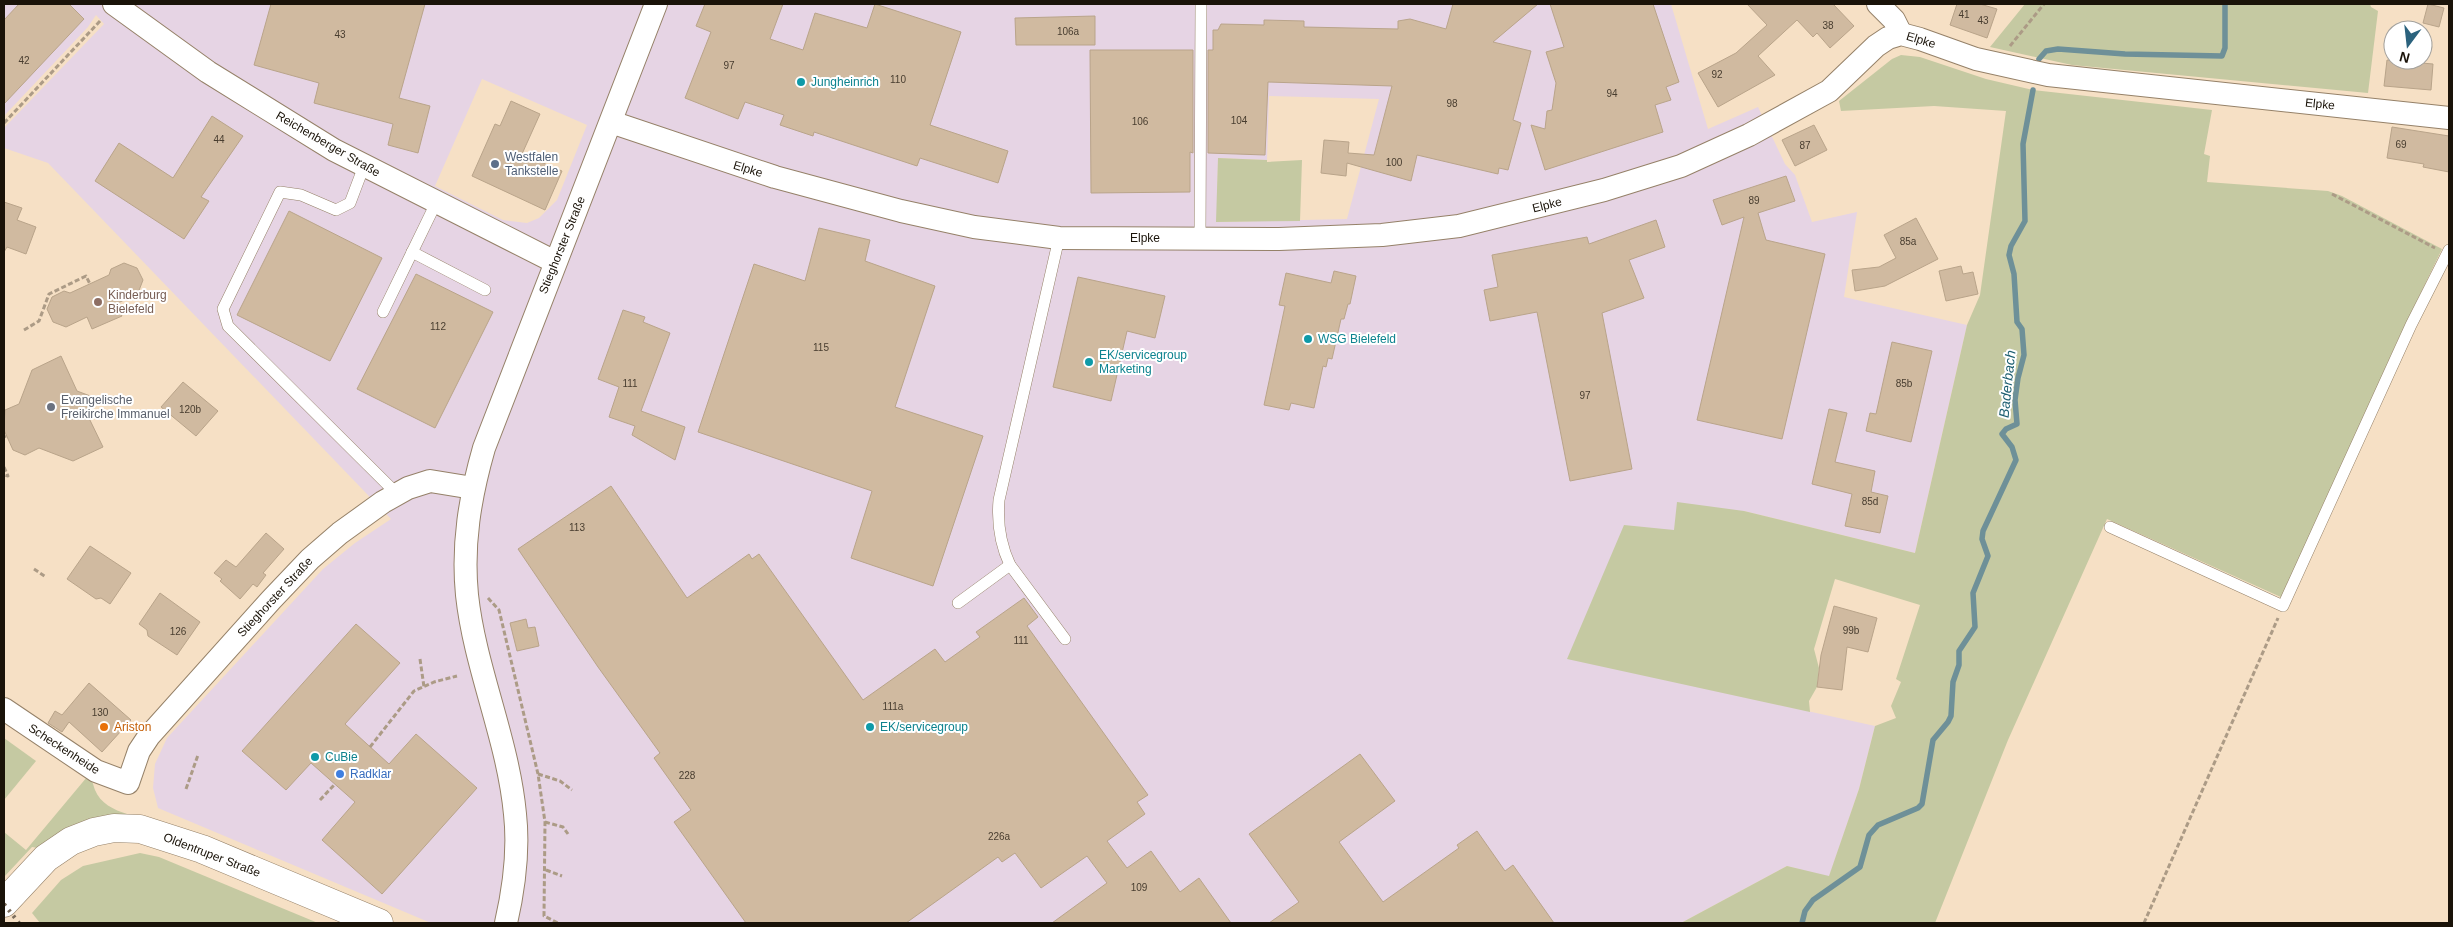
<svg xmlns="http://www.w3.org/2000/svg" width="2453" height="927" font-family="Arial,sans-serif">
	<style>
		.industrial { fill: #e6d4e4; fill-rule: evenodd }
		.green { fill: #c5c9a2 }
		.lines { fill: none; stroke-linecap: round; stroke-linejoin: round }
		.stream { stroke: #6e9098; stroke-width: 5.5 }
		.building { fill: #d0baa0; stroke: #b9a48a }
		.lane-casing { stroke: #958168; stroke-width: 12 }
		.street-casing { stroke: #958168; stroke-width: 24 }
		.secondary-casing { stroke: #958168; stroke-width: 29 }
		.path { stroke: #ac9b86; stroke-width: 3; stroke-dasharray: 5 2.5; stroke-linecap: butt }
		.lane { stroke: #fff; stroke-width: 11 }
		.street { stroke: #fff; stroke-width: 22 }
		.secondary { stroke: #fff; stroke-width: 28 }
		.rail { stroke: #7c6e5d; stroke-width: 4; stroke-dasharray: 2.5 5; stroke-linecap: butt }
		.culture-dot { fill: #0f9aa8; stroke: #fff; stroke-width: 2 }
		.service-dot { fill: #5c6f8a; stroke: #fff; stroke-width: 2 }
		.education-dot { fill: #8d6e63; stroke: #fff; stroke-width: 2 }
		.worship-dot { fill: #6b7280; stroke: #fff; stroke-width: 2 }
		.food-dot { fill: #e8710a; stroke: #fff; stroke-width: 2 }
		.shop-dot { fill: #3f7fe0; stroke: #fff; stroke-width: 2 }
		.labels { text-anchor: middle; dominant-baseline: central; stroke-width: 4; stroke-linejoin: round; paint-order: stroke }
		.number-label { font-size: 10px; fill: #483d2f }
		.street-label { font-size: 12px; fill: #1a1309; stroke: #fff }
		.culture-label { font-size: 12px; fill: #0d838f; stroke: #fff; text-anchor: start }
		.service-label { font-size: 12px; fill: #4e5e75; stroke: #fff; text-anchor: start }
		.education-label { font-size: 12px; fill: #785e54; stroke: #fff; text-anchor: start }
		.worship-label { font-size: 12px; fill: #5b616d; stroke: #fff; text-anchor: start }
		.food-label { font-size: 12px; fill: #c56008; stroke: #fff; text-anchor: start }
		.shop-label { font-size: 12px; fill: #366cbe; stroke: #fff; text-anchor: start }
		.water-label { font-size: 14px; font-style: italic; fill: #1c5e70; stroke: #fff }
	</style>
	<rect width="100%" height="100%" fill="#f6e0c5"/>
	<path class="industrial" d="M4,4h1667l37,125 50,-22 27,57 10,11 17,47 45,-10 -13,85 123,28 -52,228 -171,-42 -70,19 -106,128 307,68 -16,63 -30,88 -42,-11 -106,57h-1250l-273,-115 -5,-20 2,-24 12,-26 156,-169 32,-26 36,-24 -343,-356 -44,-15v-20l100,-104 -8,-9 -8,12 -84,89zM482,79l105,46 -30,75 -18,18 -12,5 -24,-3 -68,-34zM1269,96l110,3 -32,120 -130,3 1,-64 49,2z"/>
	<g class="green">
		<polygon points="2025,4 2370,4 2371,7 2378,11 2368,93 2072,65 1990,47"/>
		<polygon points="1901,55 1920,57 1986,79 2033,90 2212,110 2204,154 2210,156 2207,182 2328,191 2342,196 2442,249 2396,344 2283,598 2107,519 2008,740 1935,923 1681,923 1787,866 1829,876 1859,789 1875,726 1896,718 1891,706 1901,682 1896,679 1920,605 1835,579 1814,649 1819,668 1817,687 1809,701 1810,712 1567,659 1624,525 1674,530 1677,502 1744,511 1915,553 1967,325 1980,295 2006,111 1934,106 1841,111 1839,101 1892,59"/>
		<polygon points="1218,158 1267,160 1267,162 1302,160 1300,221 1216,222"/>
		<polygon points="4,738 36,761 4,800"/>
		<path d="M87,777c7,5 5,5 8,13 5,13 19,20 32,24 -41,6 -55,10 -89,34l-6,-1 -28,30v-45l22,18z"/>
		<polygon points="140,853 159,857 318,923 40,923 32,913 61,880 83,866"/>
	</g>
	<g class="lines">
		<g class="stream">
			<polyline points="2039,59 2046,51 2058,49 2125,54 2222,56 2225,48 2225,4"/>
			<polyline points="1802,923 1805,911 1813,900 1860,867 1869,835 1878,825 1918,808 1922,804 1933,740 1948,722 1951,716 1953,682 1959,665 1959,651 1975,627 1973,593 1988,556 1982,539 1983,531 2016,460 2012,447 2002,434 2006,429 2017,424 2015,400 2018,378 2024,355 2022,329 2017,322 2014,274 2009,255 2011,246 2025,221 2023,144 2033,90"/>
		</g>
	</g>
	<g class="building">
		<polygon points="19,4 69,4 84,19 4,104 4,20"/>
		<polygon points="271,4 425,4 399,98 430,106 418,153 388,145 393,124 314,103 319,83 254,65"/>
		<polygon points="705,4 783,4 770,39 803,50 815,13 867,28 875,4 961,32 930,125 1008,151 998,183 920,158 917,166 814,132 813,136 780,125 784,115 745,102 738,119 685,98 711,32 696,26"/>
		<polygon points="1453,4 1538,4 1493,42 1531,51 1513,120 1521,123 1508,170 1499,168 1498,174 1417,155 1411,181 1347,163 1346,176 1321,173 1324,140 1349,142 1348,153 1374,155 1392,86 1268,82 1265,155 1208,153 1208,50 1213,50 1213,30 1218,30 1221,24 1264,25 1264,20 1304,21 1304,27 1398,29 1398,21 1410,19 1446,29"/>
		<polygon points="1550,4 1653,4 1679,82 1666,87 1671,100 1655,105 1663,132 1545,170 1531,125 1545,129 1547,111 1552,110 1556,83 1546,52 1564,47"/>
		<polygon points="1747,4 1833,4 1854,26 1830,48 1817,33 1813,37 1797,20 1758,56 1775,75 1718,107 1698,73 1736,53 1767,25"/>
		<polygon points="1957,4 1980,4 1997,9 1987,38 1950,25"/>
		<polygon points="2428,4 2444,8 2439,27 2423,23"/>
		<polygon points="1095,16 1095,45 1016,45 1015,18"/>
		<polygon points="1090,50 1193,50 1193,153 1190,152 1190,192 1091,193"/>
		<polygon points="2387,60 2433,64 2431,90 2384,86"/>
		<polygon points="511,101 540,114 522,154 562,171 545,210 472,176 495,124 500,126"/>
		<polygon points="212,116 243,136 201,197 209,201 184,239 95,181 119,143 173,178"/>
		<polygon points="1814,125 1827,150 1795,166 1782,140"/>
		<polygon points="2392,127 2449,136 2449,172 2423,167 2424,164 2387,158"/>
		<polygon points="1786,176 1795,201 1758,213 1766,240 1825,254 1782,439 1697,420 1744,217 1722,225 1713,200"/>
		<polygon points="4,202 22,208 17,220 36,227 26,254 7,247 4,252"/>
		<polygon points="289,211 382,258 330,361 237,315"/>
		<polygon points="1916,218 1938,259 1885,286 1855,291 1852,270 1879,267 1896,258 1884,235"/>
		<polygon points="1656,220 1665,247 1629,260 1644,298 1602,313 1632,469 1570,481 1537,312 1490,321 1484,290 1498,287 1492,255 1587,237 1589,244"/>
		<polygon points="819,228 870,240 865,261 935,286 895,407 983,436 933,586 851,558 872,491 698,432 754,264 805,281"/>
		<polygon points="124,263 137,268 143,280 138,293 116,304 122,316 92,329 87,317 66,327 53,322 47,309 52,297 64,291 70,293 109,275 111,269"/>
		<polygon points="1961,266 1963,274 1973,272 1978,294 1946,301 1939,271"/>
		<polygon points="1334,271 1356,276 1350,304 1348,304 1344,319 1341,319 1332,359 1328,358 1326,367 1323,366 1314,408 1291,403 1289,410 1264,405 1285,306 1279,305 1286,273 1331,283"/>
		<polygon points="416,274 493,312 435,428 357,389"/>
		<polygon points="1078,277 1165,296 1155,338 1127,331 1111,401 1053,387"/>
		<polygon points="623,310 645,317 643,322 670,333 641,411 685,427 675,460 632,435 635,426 609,417 619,387 598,379"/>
		<polygon points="1892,342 1932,351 1911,442 1866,431 1870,413 1876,414"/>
		<polygon points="61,356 77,391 93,397 87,414 103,447 73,461 39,448 25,455 13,450 4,430 5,410 19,404 32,370"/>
		<polygon points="183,382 218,411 196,436 161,407"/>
		<polygon points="1829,409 1847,413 1835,462 1875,471 1871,492 1888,496 1880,533 1845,526 1852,494 1812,484"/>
		<polygon points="611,486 687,598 749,554 752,559 759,554 863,700 935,649 945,662 980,637 976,632 1024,598 1038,617 1027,626 1148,795 1137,802 1145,814 1107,841 1127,868 1151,851 1180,892 1199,878 1231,923 1052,923 1107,883 1087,856 1041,888 1015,853 1002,862 998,857 906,923 746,923 674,822 691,810 654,758 660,753 598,667 518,549"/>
		<polygon points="266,533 284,549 263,573 266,575 257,587 253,584 240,599 220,581 222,579 214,573 226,560 236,567"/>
		<polygon points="90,546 131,573 110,604 101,598 96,599 67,579"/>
		<polygon points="160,593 200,622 177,655 148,636 147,630 139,624"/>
		<polygon points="1834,606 1877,618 1868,652 1847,647 1842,690 1817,687 1821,655"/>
		<polygon points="526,619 528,628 535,627 539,646 517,651 510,623"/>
		<polygon points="356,624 400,663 345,724 389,764 416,734 477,788 382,894 322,840 355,802 311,763 286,790 242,751"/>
		<polygon points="89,683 131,720 102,752 69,722 62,732 48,723 55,711 62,715"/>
		<polygon points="1360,754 1395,801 1339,842 1383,902 1459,848 1457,845 1477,831 1505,871 1513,865 1554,923 1269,923 1299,902 1249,834"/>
	</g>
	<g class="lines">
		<g class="lane-casing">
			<g id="lane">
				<polyline points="364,166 350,203 336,210 301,195 280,192 223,309 228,326 392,489 395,496"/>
				<path d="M1059,238l-60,262c-2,24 1,44 11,65l55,74"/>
				<polyline points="1200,238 1201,4"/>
				<polyline points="412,252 485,290"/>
				<polyline points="383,312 436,203"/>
				<polyline points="2110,527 2283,606 2411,325 2449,250"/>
				<polyline points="958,603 1010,565"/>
			</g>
		</g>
		<g class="street-casing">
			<g id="street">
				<polyline points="114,4 208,72 334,150 555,262"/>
				<polyline points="1878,4 1894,20 1901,34"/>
				<polyline points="611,122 775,177 901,211 974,227 1059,238 1279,239 1382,235 1459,226 1604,190 1681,166 1749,135 1829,91 1876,46 1888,38 1901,34 1920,39 1976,59 2048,75 2449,118"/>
				<polyline points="4,709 96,771 128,783 139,751 149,736 271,600 310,559 340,533 383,502 408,488 430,481 473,488"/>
				<path d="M506,923c8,-35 13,-73 9,-109 -7,-75 -40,-145 -48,-219 -5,-51 3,-98 17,-147l172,-444"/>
			</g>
		</g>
		<g class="secondary-casing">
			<polyline id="secondary" points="4,903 46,858 71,841 94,832 114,828 140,829 202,849 379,923"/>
		</g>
		<g class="path">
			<polyline points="2010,46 2044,4"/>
			<polyline points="4,123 101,20"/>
			<polyline points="2332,194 2435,248"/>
			<polyline points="24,330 39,321 49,294 86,276 90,284"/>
			<polyline points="4,437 6,436"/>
			<polyline points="4,467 8,476 4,475"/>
			<polyline points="34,569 46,577"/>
			<polyline points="488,598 499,610 538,774 545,822 544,916 558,923"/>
			<polyline points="420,659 424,687"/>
			<polyline points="370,747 414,691 434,682 457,676"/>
			<polyline points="538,774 560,781 572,790"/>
			<polyline points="186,789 198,755"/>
			<polyline points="320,800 335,784"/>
			<polyline points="545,822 563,827 568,834"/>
			<polyline points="546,870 562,876"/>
			<polyline points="2144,923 2278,618"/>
		</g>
		<use href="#lane" class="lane"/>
		<use href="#street" class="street"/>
		<use href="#secondary" class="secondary"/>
		<polyline class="rail" points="4,904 19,923"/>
	</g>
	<g class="culture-dot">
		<circle cx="801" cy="82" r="5"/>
		<circle cx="1308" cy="339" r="5"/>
		<circle cx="1089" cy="362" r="5"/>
		<circle cx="870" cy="727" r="5"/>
		<circle cx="315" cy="757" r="5"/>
	</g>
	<circle class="service-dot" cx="495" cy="164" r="5"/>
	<circle class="education-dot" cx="98" cy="302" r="5"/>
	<circle class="worship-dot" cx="51" cy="407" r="5"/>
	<circle class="food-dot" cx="104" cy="727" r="5"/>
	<circle class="shop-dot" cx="340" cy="774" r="5"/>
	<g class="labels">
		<g class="number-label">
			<text x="1964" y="14">41</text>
			<text x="1983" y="20">43</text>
			<text x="1828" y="25">38</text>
			<text x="1068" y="31">106a</text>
			<text x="340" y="34">43</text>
			<text x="24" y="60">42</text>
			<text x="729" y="65">97</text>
			<text x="1717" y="74">92</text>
			<text x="898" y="79">110</text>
			<text x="1612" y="93">94</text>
			<text x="1452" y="103">98</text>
			<text x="1239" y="120">104</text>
			<text x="1140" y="121">106</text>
			<text x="219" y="139">44</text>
			<text x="2401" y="144">69</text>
			<text x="1805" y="145">87</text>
			<text x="1394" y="162">100</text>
			<text x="1754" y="200">89</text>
			<text x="1908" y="241">85a</text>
			<text x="438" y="326">112</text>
			<text x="821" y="347">115</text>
			<text x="630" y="383">111</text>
			<text x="1904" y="383">85b</text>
			<text x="1585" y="395">97</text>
			<text x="190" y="409">120b</text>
			<text x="1870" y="501">85d</text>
			<text x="577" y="527">113</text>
			<text x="1851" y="630">99b</text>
			<text x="178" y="631">126</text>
			<text x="1021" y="640">111</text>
			<text x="893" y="706">111a</text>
			<text x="100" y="712">130</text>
			<text x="687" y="775">228</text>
			<text x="999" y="836">226a</text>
			<text x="1139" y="887">109</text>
		</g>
		<g class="street-label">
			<text transform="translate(1921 40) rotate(17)">Elpke</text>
			<text transform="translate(2320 104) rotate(6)">Elpke</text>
			<text transform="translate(328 144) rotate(30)">Reichenberger Straße</text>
			<text transform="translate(748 169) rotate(17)">Elpke</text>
			<text transform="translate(1547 205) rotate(-14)">Elpke</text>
			<text x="1145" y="238">Elpke</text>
			<text transform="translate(562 245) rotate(-68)">Stieghorster Straße</text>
			<text transform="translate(275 597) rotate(-47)">Stieghorster Straße</text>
			<text transform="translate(64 749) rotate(33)">Scheckenheide</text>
			<text transform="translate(212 855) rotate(21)">Oldentruper Straße</text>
		</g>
		<g class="culture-label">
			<text x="811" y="82">Jungheinrich</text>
			<text x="1318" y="339">WSG Bielefeld</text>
			<text x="1099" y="355">EK/servicegroup<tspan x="1099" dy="14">Marketing</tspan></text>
			<text x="880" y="727">EK/servicegroup</text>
			<text x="325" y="757">CuBie</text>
		</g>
		<g class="service-label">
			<text x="505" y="157">Westfalen<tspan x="505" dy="14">Tankstelle</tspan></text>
		</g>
		<g class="education-label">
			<text x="108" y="295">Kinderburg<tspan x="108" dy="14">Bielefeld</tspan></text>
		</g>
		<g class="worship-label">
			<text x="61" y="400">Evangelische<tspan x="61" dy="14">Freikirche Immanuel</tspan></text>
		</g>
		<g class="food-label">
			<text x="114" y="727">Ariston</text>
		</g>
		<g class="shop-label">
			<text x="350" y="774">Radklar</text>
		</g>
		<g class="water-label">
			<text transform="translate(2007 384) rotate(-84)">Baderbach</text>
		</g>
	</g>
	<rect width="2453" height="927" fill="none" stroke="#1a1309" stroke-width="10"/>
	<g transform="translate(2408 45) rotate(195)"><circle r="24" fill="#ffffff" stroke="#a3a19d"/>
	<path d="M0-4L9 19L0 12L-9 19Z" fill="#2b627d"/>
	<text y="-8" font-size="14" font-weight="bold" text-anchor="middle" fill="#1a1309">N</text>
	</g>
</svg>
